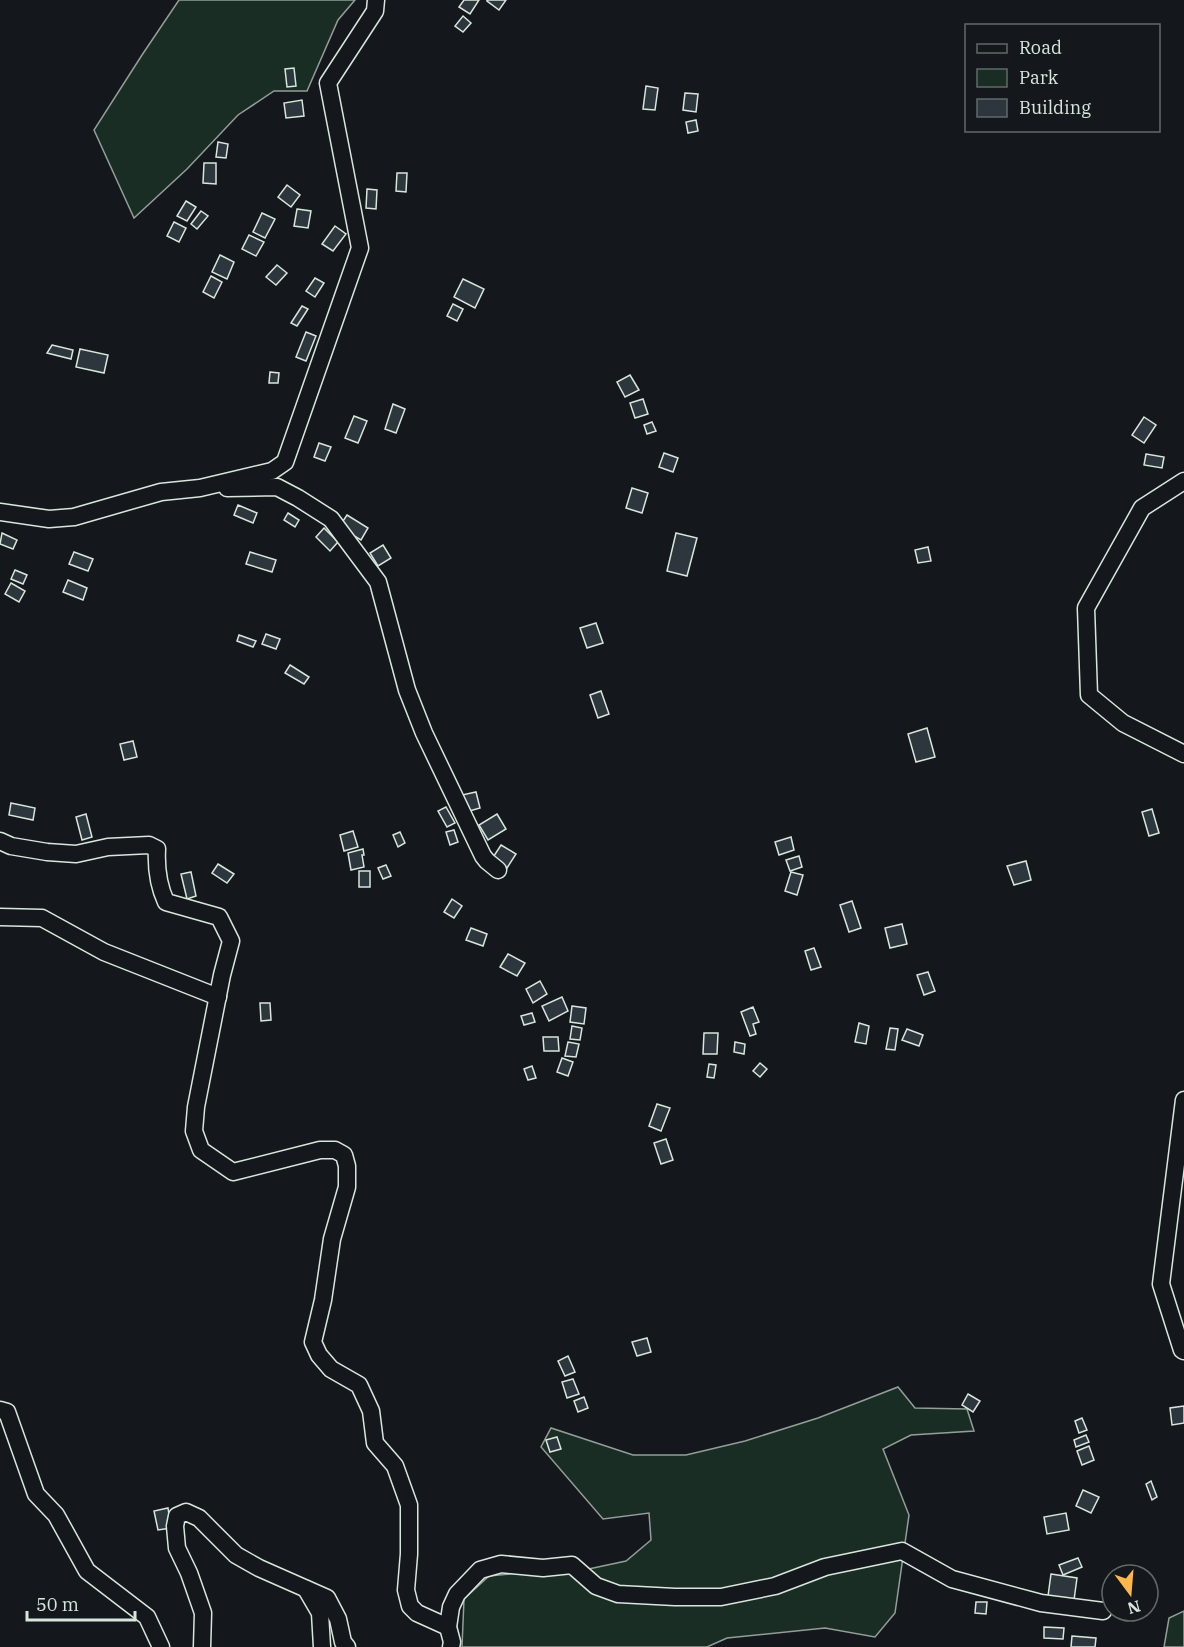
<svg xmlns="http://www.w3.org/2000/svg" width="1184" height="1647" font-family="'IBM Plex Serif',serif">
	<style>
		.green { fill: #1a2d24; stroke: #939e99; stroke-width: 1.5 }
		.building { fill: #2c363c; stroke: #d8e6dc; stroke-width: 1.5 }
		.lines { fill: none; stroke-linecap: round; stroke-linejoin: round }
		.minor-casing { stroke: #d8e6dc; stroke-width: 19 }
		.minor { stroke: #14181c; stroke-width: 16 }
	</style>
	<rect width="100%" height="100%" fill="#14181c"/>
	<g class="green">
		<polygon points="179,0 355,0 338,20 307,91 274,91 238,115 187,169 134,218 94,130 142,55"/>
		<polygon points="898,1387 915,1408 967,1409 974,1431 911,1435 883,1449 909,1515 895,1613 875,1637 825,1628 727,1638 707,1647 462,1647 464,1599 489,1576 519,1573 570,1573 626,1561 651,1540 649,1513 603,1519 541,1447 551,1428 633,1455 686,1455 745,1441 818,1418"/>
		<polygon points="1184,1611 1184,1647 1164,1647 1169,1618"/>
	</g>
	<g class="building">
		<polygon points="464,0 479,0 470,14 459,7"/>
		<polygon points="487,0 506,0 499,10 487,1"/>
		<polygon points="463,16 471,23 463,32 455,26"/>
		<polygon points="294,68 296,86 287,87 285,69"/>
		<polygon points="646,86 658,88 655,110 643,109"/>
		<polygon points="685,93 698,94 696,112 683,110"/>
		<polygon points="302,100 304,116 286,118 284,103"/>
		<polygon points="696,120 698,131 688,133 686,122"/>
		<polygon points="218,142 228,144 226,158 216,157"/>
		<polygon points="204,163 216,163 216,184 203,183"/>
		<polygon points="397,173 407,173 406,192 396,191"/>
		<polygon points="287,185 300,195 291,207 278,197"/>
		<polygon points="367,189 377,190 376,209 366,208"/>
		<polygon points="186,201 196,207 187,221 177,216"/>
		<polygon points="297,209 311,211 308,228 294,226"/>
		<polygon points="201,211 208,216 197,229 191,224"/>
		<polygon points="262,213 275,219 265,238 253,232"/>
		<polygon points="174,222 186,228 179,242 167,236"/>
		<polygon points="335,226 346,234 333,251 322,244"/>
		<polygon points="249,235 264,242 256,256 242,249"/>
		<polygon points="220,255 234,262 227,279 212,272"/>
		<polygon points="277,265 287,273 276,285 266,277"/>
		<polygon points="211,276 222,282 214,298 203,292"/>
		<polygon points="315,278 324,283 315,297 306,291"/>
		<polygon points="463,279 484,289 475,308 454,297"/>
		<polygon points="453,304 463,309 457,321 447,316"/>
		<polygon points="302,306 308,309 297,326 291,323"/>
		<polygon points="306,332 316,336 306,361 296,357"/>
		<polygon points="52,345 73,350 71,359 47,353"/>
		<polygon points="80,349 108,355 104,373 76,367"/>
		<polygon points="270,372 279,373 278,383 269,383"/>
		<polygon points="630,375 639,390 625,397 617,382"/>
		<polygon points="643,399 648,414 635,418 630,403"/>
		<polygon points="393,404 405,409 396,433 385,429"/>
		<polygon points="354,416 367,421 358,443 345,438"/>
		<polygon points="1144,417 1156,425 1144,443 1132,435"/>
		<polygon points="652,422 656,431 647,434 644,425"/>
		<polygon points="319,443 331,447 325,461 314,457"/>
		<polygon points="664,453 678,458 673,472 659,467"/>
		<polygon points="1146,454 1164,457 1162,468 1144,465"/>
		<polygon points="632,488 648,493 642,513 626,508"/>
		<polygon points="238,505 257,513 253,523 234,515"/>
		<polygon points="288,513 299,520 295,527 284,520"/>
		<polygon points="347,515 368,528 361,540 339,527"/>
		<polygon points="324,528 338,542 330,551 316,537"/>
		<polygon points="2,533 17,540 13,549 0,544"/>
		<polygon points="676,533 697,538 687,576 667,571"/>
		<polygon points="383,545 391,558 378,566 370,553"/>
		<polygon points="928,547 931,561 918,563 915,550"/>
		<polygon points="74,552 93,559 88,571 69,564"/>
		<polygon points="250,552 276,560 272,572 246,564"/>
		<polygon points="15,570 27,575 23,584 11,579"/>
		<polygon points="68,580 87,588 83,600 63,592"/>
		<polygon points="11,583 25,591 19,602 5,594"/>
		<polygon points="596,623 603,643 587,648 580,628"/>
		<polygon points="266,634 280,639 276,649 262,644"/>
		<polygon points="239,635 256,641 253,647 237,641"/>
		<polygon points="290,665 309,677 304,684 285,673"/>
		<polygon points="601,691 609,714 598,718 590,695"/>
		<polygon points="927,728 935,757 916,762 908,734"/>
		<polygon points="133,741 137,757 124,760 120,744"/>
		<polygon points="476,792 480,808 466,812 462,795"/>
		<polygon points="11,803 35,808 33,820 9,815"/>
		<polygon points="446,807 455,823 447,827 438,811"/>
		<polygon points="1152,809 1159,833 1149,836 1142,812"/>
		<polygon points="86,814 92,837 82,840 76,817"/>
		<polygon points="497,814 506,829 488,840 479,825"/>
		<polygon points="454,830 458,842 450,845 446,832"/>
		<polygon points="353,831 358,847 344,851 340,835"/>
		<polygon points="400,832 405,843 398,847 393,835"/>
		<polygon points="791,837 794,850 779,855 775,842"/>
		<polygon points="501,845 516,854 507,868 492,859"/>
		<polygon points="363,849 364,855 362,855 364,867 351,870 348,853"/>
		<polygon points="799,856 802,867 790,871 786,860"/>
		<polygon points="1026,861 1031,880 1014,885 1007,866"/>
		<polygon points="218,864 234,874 227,883 212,873"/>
		<polygon points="386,865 391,876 383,879 378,868"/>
		<rect x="359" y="871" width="11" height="16"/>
		<polygon points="191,872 196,896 187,899 181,874"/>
		<polygon points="791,872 803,875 797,895 785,891"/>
		<polygon points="452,899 462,906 454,918 444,912"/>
		<polygon points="852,901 861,928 849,932 840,905"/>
		<polygon points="902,924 907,944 890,948 885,928"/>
		<polygon points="471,928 487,934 483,946 466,940"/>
		<polygon points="814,948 821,967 811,970 805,951"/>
		<polygon points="508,954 525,963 517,976 500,967"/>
		<polygon points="928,972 935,991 924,995 917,975"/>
		<polygon points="540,981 547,994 533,1003 526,989"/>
		<polygon points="562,997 568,1011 549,1021 542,1006"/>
		<polygon points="260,1003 270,1003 271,1020 261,1021"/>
		<polygon points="572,1006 586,1008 584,1024 570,1022"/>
		<polygon points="753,1007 759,1022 753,1024 756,1034 750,1036 741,1012"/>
		<polygon points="532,1013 535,1022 524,1025 521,1016"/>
		<polygon points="859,1023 869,1026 866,1044 855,1042"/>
		<polygon points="572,1026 582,1028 580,1040 570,1039"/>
		<polygon points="890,1028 898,1029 895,1050 886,1049"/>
		<polygon points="907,1029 923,1035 919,1046 902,1040"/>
		<polygon points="704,1033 718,1033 717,1054 703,1054"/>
		<polygon points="543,1037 558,1037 559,1051 544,1051"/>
		<polygon points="568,1042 579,1044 576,1057 565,1056"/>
		<polygon points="735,1042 745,1044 744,1054 734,1052"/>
		<polygon points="562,1058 573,1062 568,1076 557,1072"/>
		<polygon points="760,1063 767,1069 760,1077 753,1071"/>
		<polygon points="709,1064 716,1065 714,1078 707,1077"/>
		<polygon points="532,1066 536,1078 528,1080 524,1069"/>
		<polygon points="657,1104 670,1108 661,1131 649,1126"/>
		<polygon points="666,1139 673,1160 661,1164 654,1143"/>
		<polygon points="647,1338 651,1352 637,1356 632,1342"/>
		<polygon points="568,1356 575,1372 565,1376 558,1361"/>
		<polygon points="573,1379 579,1394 567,1398 562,1382"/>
		<polygon points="968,1394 980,1401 973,1412 962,1405"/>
		<polygon points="584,1397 588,1408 578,1412 574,1401"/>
		<polygon points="1184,1406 1184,1423 1172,1425 1170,1408"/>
		<polygon points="1082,1418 1087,1430 1079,1433 1075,1421"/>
		<polygon points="1086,1435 1089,1442 1076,1447 1074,1440"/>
		<polygon points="557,1437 561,1449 550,1452 546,1440"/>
		<polygon points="1089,1446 1094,1460 1082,1465 1077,1451"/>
		<polygon points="1151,1481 1157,1497 1152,1500 1146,1484"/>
		<polygon points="1083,1490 1099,1497 1091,1513 1076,1506"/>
		<polygon points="168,1508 171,1528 158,1530 154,1511"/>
		<polygon points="1066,1513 1069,1530 1047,1534 1044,1517"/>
		<polygon points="1078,1558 1082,1567 1063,1575 1059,1565"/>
		<polygon points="1051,1574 1077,1578 1074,1600 1048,1596"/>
		<polygon points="976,1602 987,1602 986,1614 975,1613"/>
		<polygon points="1044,1627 1064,1628 1063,1639 1044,1638"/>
		<polygon points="1072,1636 1096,1638 1095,1647 1071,1647"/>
	</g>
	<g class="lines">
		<g class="minor-casing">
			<g id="minor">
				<polyline points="1184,481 1142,508 1086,608 1089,695 1123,723 1184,754"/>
				<polyline points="227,488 277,487 298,498 331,519 378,582 407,690 424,733 483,856 487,861 498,870"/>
				<polyline points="0,512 49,519 74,517 161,492 200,488 272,471 285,462 360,248 328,83 375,11 376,0"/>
				<path d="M0,841l11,5 36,6 29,2 32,-7 41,-2 8,4c-1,19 1,36 9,53l53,15 12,24 -9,34 -26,132 -2,24 7,19 32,22 87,-22h15l9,5 3,11v21l-15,52 -9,61 -10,42 6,13 12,14 28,16 12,26 4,32 20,23 14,39v49l-3,36 4,16 7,7 31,14"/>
				<polyline points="0,917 42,918 104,952 218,997"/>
				<polyline points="1184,1100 1161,1284 1182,1350 1184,1351"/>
				<polyline points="0,1410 7,1412 36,1494 56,1515 87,1571 147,1617 161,1647"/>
				<polyline points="306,1589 320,1613 322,1647"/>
				<polyline points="202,1647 203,1613 189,1573 177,1548 175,1526 177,1516 186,1512 199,1518 236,1555 259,1568 327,1598 338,1619 343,1642 347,1647"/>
				<polyline points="451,1647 452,1642 448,1627 451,1607 457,1594 480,1570 501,1564 543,1568 572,1565 596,1586 618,1594 675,1597 721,1597 775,1586 825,1567 902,1551 952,1579 1041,1603 1103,1611"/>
			</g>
		</g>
		<use href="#minor" class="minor"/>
	</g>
	<rect x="965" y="24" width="195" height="108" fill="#14181c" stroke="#626a69" stroke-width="1.5"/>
	<rect x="977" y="44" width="30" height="9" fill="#14181c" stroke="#626a69" stroke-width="1.5"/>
	<text x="1019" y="54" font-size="18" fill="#d8e6dc">Road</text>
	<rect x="977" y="69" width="30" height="18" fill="#1a2d24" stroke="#626a69" stroke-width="1.5"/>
	<text x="1019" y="84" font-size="18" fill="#d8e6dc">Park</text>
	<rect x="977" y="99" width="30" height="18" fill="#2c363c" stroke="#626a69" stroke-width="1.5"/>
	<text x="1019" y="114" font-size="18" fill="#d8e6dc">Building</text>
	<g transform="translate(1130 1593) rotate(164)"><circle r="28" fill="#14181c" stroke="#626a69" stroke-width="1.5"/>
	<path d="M0-4.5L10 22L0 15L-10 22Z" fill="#ffb74d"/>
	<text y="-9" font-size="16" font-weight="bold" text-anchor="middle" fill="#d8e6dc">N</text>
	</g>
	<path d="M27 1611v9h108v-9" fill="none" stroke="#d8e6dc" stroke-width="3"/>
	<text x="36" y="1611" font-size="18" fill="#d8e6dc" stroke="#14181c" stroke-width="4.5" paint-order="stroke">50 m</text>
</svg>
